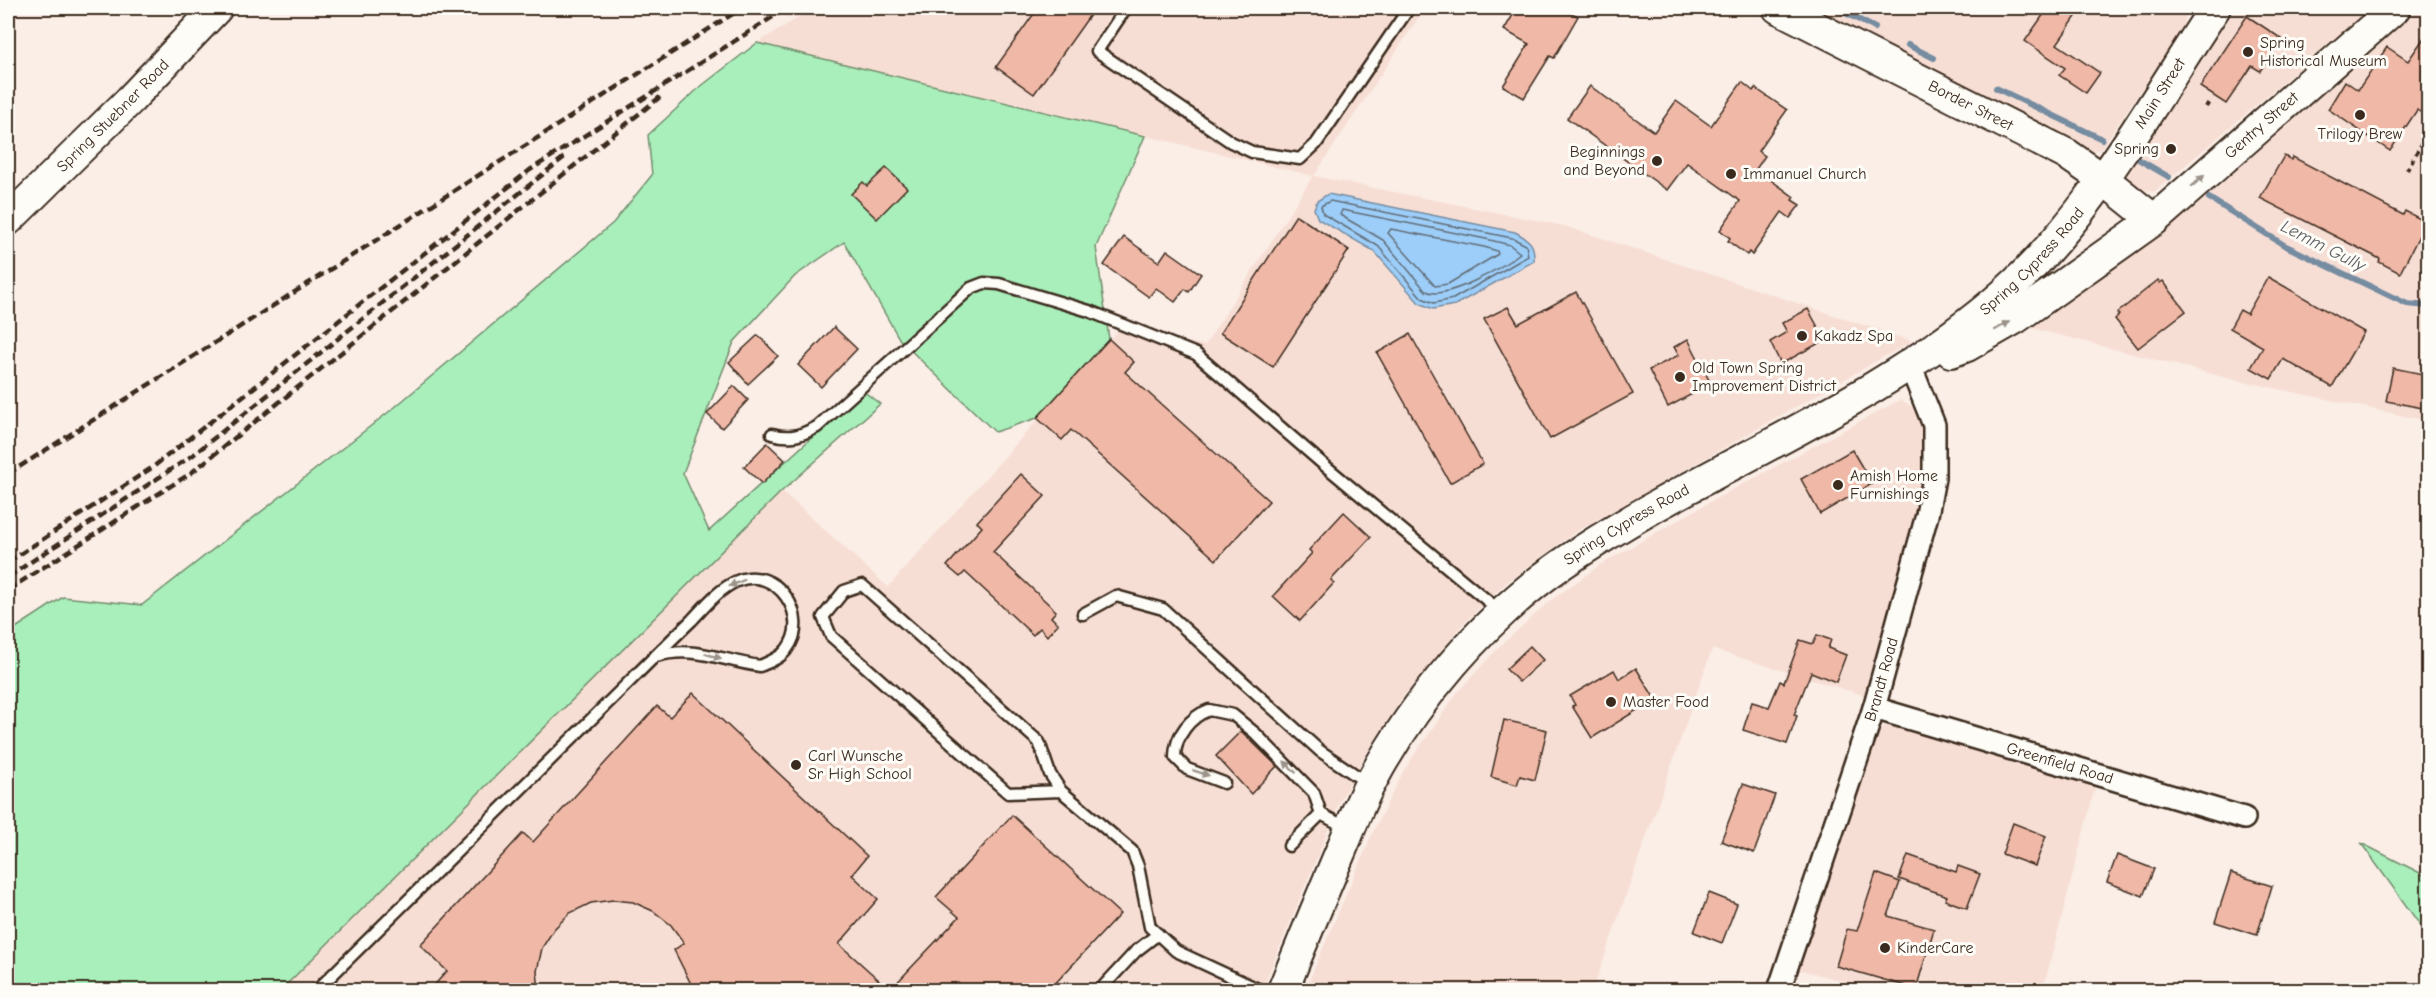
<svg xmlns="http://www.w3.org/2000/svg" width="2436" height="998" font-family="'Comic Neue',sans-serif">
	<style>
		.built { fill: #f7ded4 }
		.green { fill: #a9efbb; stroke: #728c6c; stroke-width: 1.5 }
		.water { fill: #9ccef9; stroke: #758ca1; stroke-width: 1.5 }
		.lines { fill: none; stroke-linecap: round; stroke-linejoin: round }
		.shore { stroke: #626c76; stroke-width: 1.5 }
		.stream { stroke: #758ca1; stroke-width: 6 }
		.building { fill: #f0b8a7; stroke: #3b2a1e; stroke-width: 1.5 }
		.lane-casing { stroke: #3b2a1e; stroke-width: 15 }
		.street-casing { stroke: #3b2a1e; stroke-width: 26 }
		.secondary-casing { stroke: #3b2a1e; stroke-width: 34 }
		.path { stroke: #3b2a1e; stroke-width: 4; stroke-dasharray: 4.5 4.5; stroke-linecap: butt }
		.lane { stroke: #fdfcf7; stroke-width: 10 }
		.street { stroke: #fdfcf7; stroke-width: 21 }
		.secondary { stroke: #fdfcf7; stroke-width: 30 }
		.rail { stroke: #3b2a1e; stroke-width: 4.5; stroke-dasharray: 9 4.5; stroke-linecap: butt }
		.oneway { fill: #9c938a }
		.poi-dot { fill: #3b2a1e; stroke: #fdfcf7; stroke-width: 2 }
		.labels { text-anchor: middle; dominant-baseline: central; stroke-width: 6; stroke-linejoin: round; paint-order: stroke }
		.poi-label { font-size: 16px; fill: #3b2a1e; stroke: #fdfcf7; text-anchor: start }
		.street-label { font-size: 16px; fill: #3b2a1e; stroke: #fdfcf7 }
		.water-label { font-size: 18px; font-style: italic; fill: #585b60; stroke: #fdfcf7 }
	</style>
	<rect width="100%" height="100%" fill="#faeee7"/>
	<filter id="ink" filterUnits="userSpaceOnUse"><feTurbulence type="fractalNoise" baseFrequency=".0167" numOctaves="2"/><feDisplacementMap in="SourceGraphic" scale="12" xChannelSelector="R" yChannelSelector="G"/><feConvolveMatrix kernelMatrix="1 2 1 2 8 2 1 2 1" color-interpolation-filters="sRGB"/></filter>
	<g filter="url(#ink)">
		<g class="built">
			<polygon points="814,8 1425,8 1314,176 1565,226 1912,341 1577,531 1507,582 1463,624 1404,696 1367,752 1342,797 1262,990 281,990 782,491 888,587 1118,330 1205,345 1313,176 757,43"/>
			<polygon points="1801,8 2184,8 2186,13 2183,29 2101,149 2087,153"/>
			<polygon points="2236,8 2370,8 2154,192 2137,188 2127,179 2128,173"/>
			<polygon points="2421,8 2428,8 2428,421 2223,377 2015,324 2076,287 2201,202"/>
			<polygon points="1900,400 1913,407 1921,424 1924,439 1923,486 1917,518 1866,696 1712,649 1593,990 1305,990 1373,832 1404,770 1457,693 1499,647 1550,601 1600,565 1715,499"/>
			<polygon points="1891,723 2096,784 2043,990 1878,990 1797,969 1879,730"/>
		</g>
		<g class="green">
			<polygon points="757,43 1145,136 1096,247 1109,339 1037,418 995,432 900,340 844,242 795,276 734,342 683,473 709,531 863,391 880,404 782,491 281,990 8,990 8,633 63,597 142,605 395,407 613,223 652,175 648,135 700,87"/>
			<polygon points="2361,843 2428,877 2428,936"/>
		</g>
		<path class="water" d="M1328,194l187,38c15,8 20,12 19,29l-79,44 -22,4 -14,-6 -45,-52 -56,-32 -4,-10 3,-8z"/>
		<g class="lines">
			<g class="shore">
				<polygon points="1330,201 1512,238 1526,245 1528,256 1453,299 1434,303 1422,298 1378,246 1323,214 1321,206"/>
				<path d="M1342,210l144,29 24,6 10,8c-17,14 -74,48 -94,38l-43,-51 -43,-25z"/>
				<polygon points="1391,229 1484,247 1497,251 1498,254 1448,284 1435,286 1388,233"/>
			</g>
			<g class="stream">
				<polyline points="1836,8 1875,28"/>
				<polyline points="1908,45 1934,58"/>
				<polyline points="1996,88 2102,139"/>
				<polyline points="2138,159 2169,177"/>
				<polyline points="2209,198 2284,245 2407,304 2428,306"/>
			</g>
		</g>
		<g class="building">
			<polygon points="1038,8 1095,8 1034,94 996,67"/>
			<polygon points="1517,8 1562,8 1578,16 1554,58 1550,56 1524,98 1503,86 1529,44 1504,30"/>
			<polygon points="2048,8 2082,8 2057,44 2100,73 2086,93 2059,75 2065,68 2025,41"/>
			<polygon points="2247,16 2282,39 2260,71 2252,66 2226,104 2200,87"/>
			<polygon points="2428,32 2428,105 2423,114 2417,110 2390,151 2328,109 2345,81 2358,90 2387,47 2408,61"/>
			<polygon points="1742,82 1753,91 1755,88 1787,110 1758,151 1765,156 1756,169 1794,197 1792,200 1800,205 1790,218 1782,212 1752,255 1749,252 1747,255 1728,241 1730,238 1720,230 1740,201 1687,163 1667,190 1567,118 1590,86 1654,132 1676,101 1711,126"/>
			<polygon points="2284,156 2292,160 2293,157 2403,215 2405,211 2426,222 2400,273 2379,262 2380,259 2260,198"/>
			<polygon points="886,168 907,188 877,219 851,194 863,182 867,186"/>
			<polygon points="1296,215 1349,250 1273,367 1220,333"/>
			<polygon points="1124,237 1159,262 1167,250 1201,274 1189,292 1185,289 1175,302 1156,288 1149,297 1104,265"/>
			<polygon points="2268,277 2364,332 2332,387 2283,359 2271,379 2251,368 2263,347 2230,328 2240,310 2247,314"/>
			<polygon points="2158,280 2160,283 2163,281 2186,311 2138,348 2115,319 2119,315 2117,313"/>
			<polygon points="1576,292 1633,394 1550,439 1484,319 1508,307 1518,324"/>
			<polygon points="1808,309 1825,340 1781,364 1770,342 1787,332 1782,323"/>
			<polygon points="834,327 857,349 821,387 798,365"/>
			<polygon points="1410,334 1483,464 1450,483 1377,353"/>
			<polygon points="758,335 778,356 748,384 729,362"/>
			<polygon points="1109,339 1134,362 1125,372 1269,501 1216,560 1071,430 1062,440 1037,418"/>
			<polygon points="1688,339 1711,384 1668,407 1649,370 1679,355 1674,347"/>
			<polygon points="2393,368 2428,375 2428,409 2386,401"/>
			<polygon points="734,386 748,400 722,428 707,414"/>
			<polygon points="767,443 785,460 762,484 744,467"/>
			<polygon points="1852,450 1872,484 1820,514 1801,479"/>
			<polygon points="1021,474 1045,496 993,552 1056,611 1051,617 1058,624 1047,636 1040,628 1033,635 965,572 960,577 947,566 982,527 977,522"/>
			<polygon points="1344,512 1371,537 1331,580 1334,583 1300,621 1273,596 1312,553 1309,550"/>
			<polygon points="1817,635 1831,640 1828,648 1846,655 1836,682 1811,672 1794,715 1797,716 1787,744 1743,730 1752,702 1769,707 1780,681 1784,683 1800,640 1813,644"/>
			<polygon points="1530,646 1543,660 1519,682 1506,669"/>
			<polygon points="1636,668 1655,699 1592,738 1572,706 1575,705 1570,696 1614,670 1619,679"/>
			<polygon points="693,693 867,856 852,875 878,899 839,944 890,990 959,917 936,897 1012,815 1120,914 1049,990 694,990 674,950 684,943 671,925 653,911 633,902 613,900 591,903 570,913 554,929 542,948 537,971 539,990 430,990 447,971 420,945 523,833 533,842 657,706 670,717"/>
			<polygon points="1504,720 1547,730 1535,780 1520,776 1517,785 1491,777"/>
			<polygon points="1241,731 1277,766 1251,794 1216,756"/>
			<polygon points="1743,784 1775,795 1754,853 1721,841"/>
			<polygon points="2013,823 2046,836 2035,866 2002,854"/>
			<polygon points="1908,855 1956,872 1958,866 1980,874 1967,908 1945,900 1947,896 1899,879"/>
			<polygon points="2117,855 2154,869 2143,896 2107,882"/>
			<polygon points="1876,873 1900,882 1888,916 1934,929 1916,989 1836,966 1847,929 1857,931"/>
			<polygon points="2231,873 2272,886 2257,935 2215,922"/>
			<polygon points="1709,893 1737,904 1722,943 1694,932"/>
		</g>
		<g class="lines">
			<g class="lane-casing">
				<g id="lane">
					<polyline points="1126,8 1097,51 1231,142 1252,152 1300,159 1316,144 1409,8"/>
					<path d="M772,434c18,5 28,2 45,-7l154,-139 13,-5 15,1 90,27 107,43 127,110 178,148"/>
					<polyline points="1083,614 1116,596 1163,609 1320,751 1369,784"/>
					<path d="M1224,783l-37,-14 -12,-12c0,-21 15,-40 34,-47l24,5 22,18 59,60 7,21"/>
					<polyline points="1061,791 1008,793 831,636 823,617 844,591 862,585 1039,742 1050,774 1061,791 1132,851 1138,866 1150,927 1176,951 1260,990"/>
					<polyline points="1289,846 1321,814 1347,828"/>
					<path d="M317,990c103,-102 207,-204 310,-306 22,-22 43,-43 65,-64 13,-14 27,-31 45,-39 39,-17 75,36 50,68 -6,9 -18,13 -27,17 -38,-5 -65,-21 -104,-10"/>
					<polyline points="1100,990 1136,951 1158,934"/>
				</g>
			</g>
			<g class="street-casing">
				<g id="street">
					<path id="s1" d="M1874,708l370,110"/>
					<path id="s2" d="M1779,990l95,-282 53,-193 7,-37v-53l-24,-60"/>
				</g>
			</g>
			<g class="secondary-casing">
				<g id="secondary">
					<path id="s3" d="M1778,8l290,147 35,24 51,41"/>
					<path id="s4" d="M8,220l122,-120 87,-92"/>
					<path id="s5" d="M1951,352l16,-6 49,-28 138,-98 241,-212"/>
					<path id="s6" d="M1283,990c19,-47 39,-95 59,-142 9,-21 17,-44 28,-64 43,-82 115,-167 192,-220 138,-95 301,-151 431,-261 95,-80 154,-193 222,-295"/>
				</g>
			</g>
			<g class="path">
				<polyline points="2206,107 2209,102"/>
				<polyline points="2407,170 2423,141"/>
			</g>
			<use href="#lane" class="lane"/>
			<use href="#street" class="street"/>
			<use href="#secondary" class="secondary"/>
			<g class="rail">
				<polyline points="8,474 742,8"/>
				<polyline points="8,562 153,467 530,170 787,8"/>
				<polyline points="8,577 193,455 567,155"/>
				<polyline points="8,590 191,473 660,97"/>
			</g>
		</g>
		<defs><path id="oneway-solid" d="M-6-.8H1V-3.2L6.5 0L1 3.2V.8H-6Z" transform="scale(1.5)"/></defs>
		<g class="oneway">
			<use href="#oneway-solid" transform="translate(2198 181) rotate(-41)"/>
			<use href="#oneway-solid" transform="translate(2002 326) rotate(-30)"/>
			<use href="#oneway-solid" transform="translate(737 583) rotate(157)"/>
			<use href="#oneway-solid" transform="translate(713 656) rotate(16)"/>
			<use href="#oneway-solid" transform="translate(1290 767) rotate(-136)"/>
			<use href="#oneway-solid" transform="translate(1201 773) rotate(18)"/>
		</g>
	</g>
	<g class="poi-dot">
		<circle cx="2248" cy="52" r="6"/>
		<circle cx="2360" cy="115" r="6"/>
		<circle cx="2171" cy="149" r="6"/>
		<circle cx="1657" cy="161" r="6"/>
		<circle cx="1731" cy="174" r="6"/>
		<circle cx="1802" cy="336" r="6"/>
		<circle cx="1680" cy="377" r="6"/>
		<circle cx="1838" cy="485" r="6"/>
		<circle cx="1611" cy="702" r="6"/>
		<circle cx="796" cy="765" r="6"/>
		<circle cx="1885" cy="948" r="6"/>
	</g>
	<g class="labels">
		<g class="poi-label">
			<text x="2260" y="43">Spring<tspan x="2260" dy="18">Historical Museum</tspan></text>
			<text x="2360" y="134" text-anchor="middle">Trilogy Brew</text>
			<text x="2159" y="149" text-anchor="end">Spring</text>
			<text x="1645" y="152" text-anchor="end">Beginnings<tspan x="1645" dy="18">and Beyond</tspan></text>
			<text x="1743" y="174">Immanuel Church</text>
			<text x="1814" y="336">Kakadz Spa</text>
			<text x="1692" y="368">Old Town Spring<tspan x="1692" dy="18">Improvement District</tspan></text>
			<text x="1850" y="476">Amish Home<tspan x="1850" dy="18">Furnishings</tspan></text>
			<text x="1623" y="702">Master Food</text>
			<text x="808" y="756">Carl Wunsche<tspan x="808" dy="18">Sr High School</tspan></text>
			<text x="1897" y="948">KinderCare</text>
		</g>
		<g class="street-label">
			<text stroke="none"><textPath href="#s6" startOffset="1292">Main Street</textPath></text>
			<text stroke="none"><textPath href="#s3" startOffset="216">Border Street</textPath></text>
			<text stroke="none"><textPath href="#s4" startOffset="148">Spring Stuebner Road</textPath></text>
			<text stroke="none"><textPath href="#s5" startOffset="386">Gentry Street</textPath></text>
			<text stroke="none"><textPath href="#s6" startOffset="1080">Spring Cypress Road</textPath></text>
			<text stroke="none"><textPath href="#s6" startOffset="594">Spring Cypress Road</textPath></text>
			<text stroke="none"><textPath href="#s2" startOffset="327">Brandt Road</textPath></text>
			<text stroke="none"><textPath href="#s1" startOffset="194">Greenfield Road</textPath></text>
		</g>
		<g class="water-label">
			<text transform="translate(2323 246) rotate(27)">Lemm Gully</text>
		</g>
	</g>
	<rect width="2436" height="998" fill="none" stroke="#fdfcf7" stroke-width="30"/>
	<rect x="15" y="15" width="2406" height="968" fill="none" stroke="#3b2a1e" stroke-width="2" filter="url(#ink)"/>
</svg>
